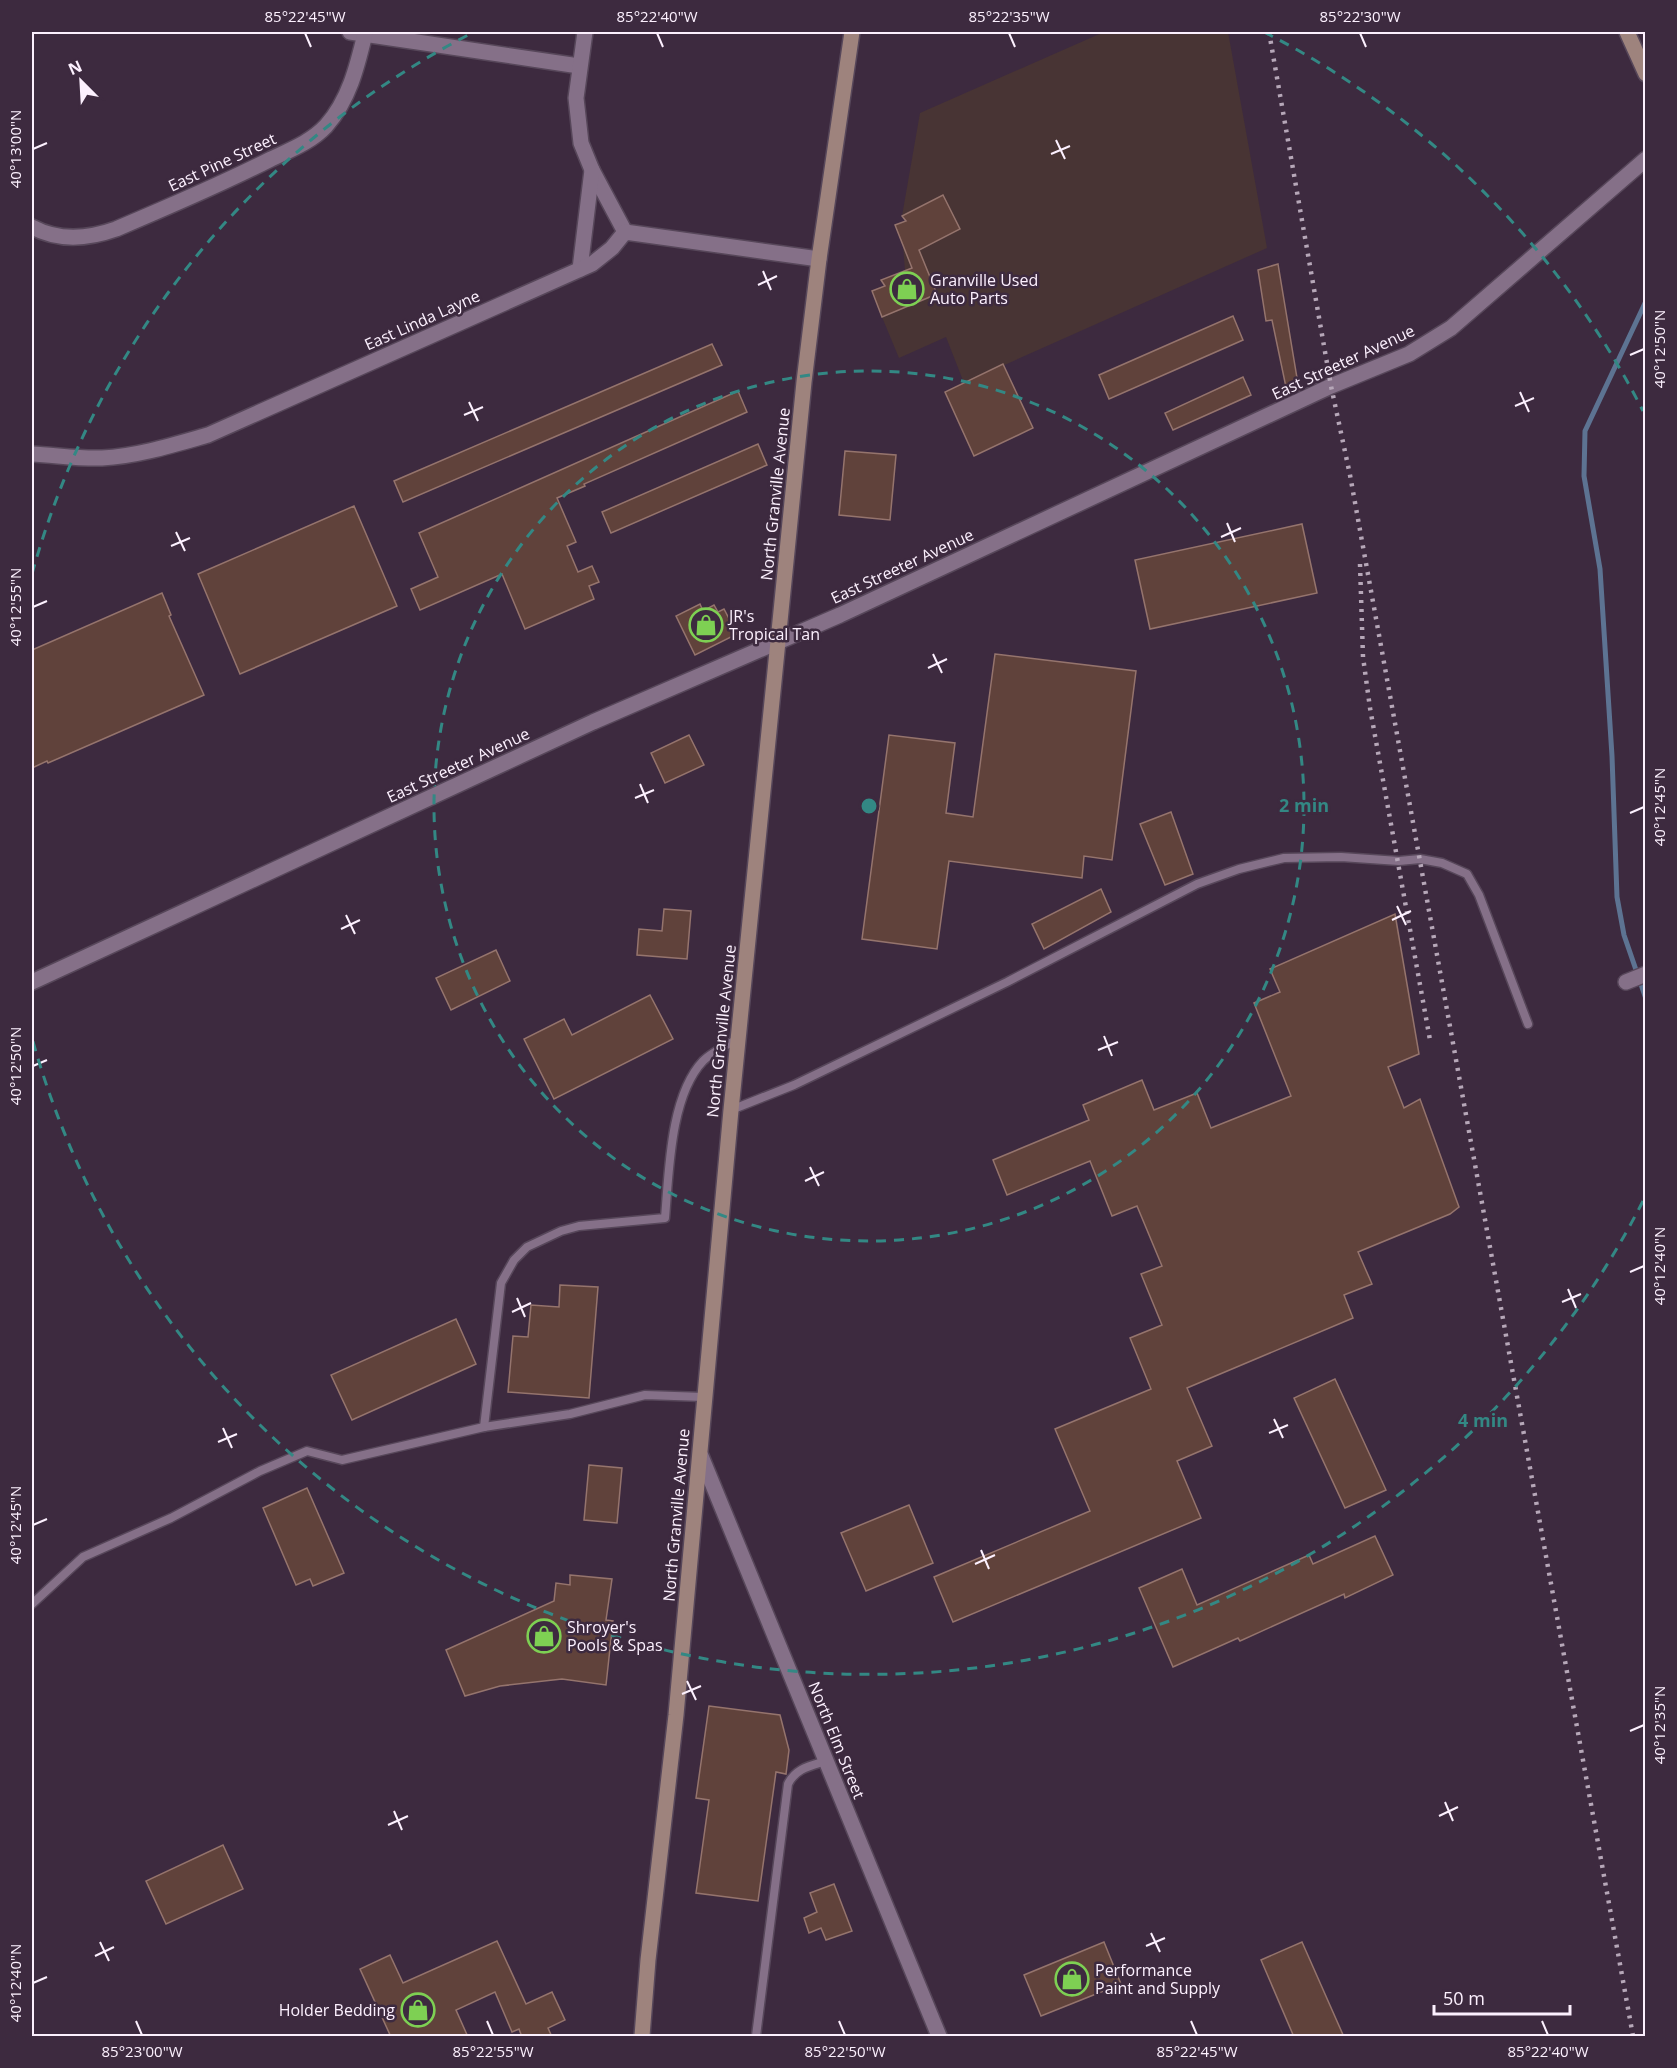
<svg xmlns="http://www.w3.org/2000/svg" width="1677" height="2068" font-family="'Open Sans',sans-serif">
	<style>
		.industrial { fill: #483434 }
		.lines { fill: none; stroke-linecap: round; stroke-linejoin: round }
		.stream { stroke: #5d7392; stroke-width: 5 }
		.building { fill: #60423b; stroke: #95746d; stroke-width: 1.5 }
		.service-casing { stroke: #57475a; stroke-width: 11 }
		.minor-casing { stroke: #57475a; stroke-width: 18 }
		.secondary-casing { stroke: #57475a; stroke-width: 18 }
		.service { stroke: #857088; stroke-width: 8 }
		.minor { stroke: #857088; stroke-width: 15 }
		.secondary { stroke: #9e837d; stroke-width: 15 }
		.rail { stroke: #b6a7b8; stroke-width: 4.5; stroke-dasharray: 3 6; stroke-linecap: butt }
		.ticks { fill: none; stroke: #fcf0fe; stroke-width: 2 }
		.ring { fill: none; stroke: #338884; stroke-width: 3; stroke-dasharray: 10 8 }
		.labels { text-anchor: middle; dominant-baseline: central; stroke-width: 5; stroke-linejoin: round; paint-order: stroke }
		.street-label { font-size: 16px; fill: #fcf0fe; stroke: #3d2a3f }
		.poi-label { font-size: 16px; fill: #fcf0fe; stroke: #3d2a3f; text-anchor: start }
		.centre { fill: #338884; stroke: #3d2a3f; stroke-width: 3 }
		.ring-label { font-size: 18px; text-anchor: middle; font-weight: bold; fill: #338884; stroke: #3d2a3f; stroke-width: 5; stroke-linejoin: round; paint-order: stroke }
		.neatline { fill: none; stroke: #fcf0fe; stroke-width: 2 }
		.ticks-label { font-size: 15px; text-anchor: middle; fill: #fcf0fe }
	</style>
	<rect width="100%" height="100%" fill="#3d2a3f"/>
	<polygon class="industrial" points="1104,32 1228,32 1267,248 964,383 946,337 899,358 882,317 937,294 924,263 905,271 903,245 915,240 923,248 960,229 943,196 902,216 920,113"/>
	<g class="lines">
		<polyline class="stream" points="1646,301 1585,431 1584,476 1600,569 1612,756 1617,897 1624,935 1646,999"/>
	</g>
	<g class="building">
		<polygon points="943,195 960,229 919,250 937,294 882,317 872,291 885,286 881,280 912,268 895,225 906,221 902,216"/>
		<polygon points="1278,264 1299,390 1287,392 1272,320 1266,321 1258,270"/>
		<polygon points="1233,316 1243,340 1109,399 1099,375"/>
		<polygon points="712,344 722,365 403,502 394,481"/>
		<polygon points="1003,364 1033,428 974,456 945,392"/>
		<polygon points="1243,377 1251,395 1173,430 1165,413"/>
		<polygon points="738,391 747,412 584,484 585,486 557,498 576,542 567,546 578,572 592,566 599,582 589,586 594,599 525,629 502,574 420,610 411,589 438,577 419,533"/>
		<polygon points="758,444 767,465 611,533 602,512"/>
		<polygon points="845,451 896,455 890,520 839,515"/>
		<polygon points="354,506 397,606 240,674 198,574"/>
		<polygon points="1302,524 1317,593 1150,629 1135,560"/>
		<polygon points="162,593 171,615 169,616 204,695 48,763 47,761 32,768 32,650"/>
		<polygon points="700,604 703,611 714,605 718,612 724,609 737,634 695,655 676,616"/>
		<polygon points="995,654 1136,671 1112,860 1084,856 1082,878 949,861 937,949 862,939 889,735 955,743 946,813 973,817"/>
		<polygon points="689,735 704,765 665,783 651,753"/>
		<polygon points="1171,812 1193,874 1165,885 1140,824"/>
		<polygon points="1101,889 1111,912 1044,949 1032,924"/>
		<polygon points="664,909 691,911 687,959 637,955 639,929 662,931"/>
		<polygon points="1395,914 1419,1054 1388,1067 1404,1108 1420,1099 1459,1207 1450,1214 1358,1252 1372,1284 1344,1295 1353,1318 1187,1388 1212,1446 1177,1461 1201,1518 953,1622 934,1577 1090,1511 1055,1429 1151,1389 1130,1338 1162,1325 1141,1274 1162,1266 1137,1206 1112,1216 1090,1161 1007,1195 993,1160 1089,1120 1083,1105 1142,1080 1154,1110 1197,1093 1211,1128 1291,1096 1254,1003 1280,992 1270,969"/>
		<polygon points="496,950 510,981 451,1010 436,978"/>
		<polygon points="650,995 673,1039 554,1099 524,1039 564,1019 572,1035"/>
		<polygon points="560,1285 598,1287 589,1398 508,1392 513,1336 528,1337 531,1305 559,1307"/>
		<polygon points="456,1319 476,1364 352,1420 331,1375"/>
		<polygon points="1335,1379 1386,1490 1345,1508 1294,1398"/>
		<polygon points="589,1465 622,1468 617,1523 584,1520"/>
		<polygon points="307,1488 344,1573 313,1586 310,1579 296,1585 263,1508"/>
		<polygon points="909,1505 933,1563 866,1591 841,1533"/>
		<polygon points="1375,1536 1393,1575 1345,1598 1344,1594 1240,1641 1238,1638 1173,1667 1139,1588 1182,1569 1197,1605 1309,1555 1313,1564"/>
		<polygon points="570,1575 612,1579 606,1620 613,1621 606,1685 562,1679 500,1686 465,1696 446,1650 554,1601 556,1583 570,1585"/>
		<polygon points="709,1706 780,1715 789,1750 786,1774 776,1772 758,1901 696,1893 709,1800 696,1798"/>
		<polygon points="223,1845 243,1889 166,1924 146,1881"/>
		<polygon points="834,1884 852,1931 826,1940 821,1928 809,1933 804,1918 817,1912 810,1893"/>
		<polygon points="497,1941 526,2004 552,1992 565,2020 548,2028 552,2037 522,2037 519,2029 512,2032 495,1992 456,2010 468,2037 391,2037 360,1969 390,1955 403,1983"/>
		<polygon points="1104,1942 1121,1984 1041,2016 1024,1975"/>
		<polygon points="1302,1942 1344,2037 1294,2037 1261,1960"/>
	</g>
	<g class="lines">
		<g class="service-casing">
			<g id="service">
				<polyline points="731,1110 794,1085 1007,982 1197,884 1239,869 1284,858 1341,857 1399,861 1420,859 1442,863 1467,874 1479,895 1528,1024"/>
				<path d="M484,1427l17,-144 13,-23 13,-13 34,-16 18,-5 86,-8c4,-46 5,-122 38,-157 9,-9 24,-16 35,-22"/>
				<polyline points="32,1604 83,1557 171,1518 260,1471 307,1451 342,1460 484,1427 570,1414 645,1395 704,1397"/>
				<path d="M756,2036l32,-252c8,-16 22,-18 38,-23"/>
			</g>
		</g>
		<g class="minor-casing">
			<g id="minor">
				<polyline points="350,32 579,66"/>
				<polyline points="592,170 625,232"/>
				<path d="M32,227c26,14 56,12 84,2 52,-22 104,-44 155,-70 19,-9 40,-17 55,-33 23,-26 31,-59 39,-92"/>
				<polyline points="580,269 592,170 581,143 576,98 585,32"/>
				<path d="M32,454c23,1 47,5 70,4 36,-2 71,-13 106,-23l384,-171 20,-16 13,-16 194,27"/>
				<polyline points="32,982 593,722 840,615 1331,386 1409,354 1451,328 1646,159"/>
				<polyline points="1626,982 1646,974"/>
				<polyline points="701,1456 939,2036"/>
			</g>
		</g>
		<g class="secondary-casing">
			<g id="secondary">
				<polyline points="1627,32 1646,74"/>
				<polyline points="642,2036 648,1960 676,1715 731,1110 804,382 819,259 852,32"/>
			</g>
		</g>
		<use href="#service" class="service"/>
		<use href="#minor" class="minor"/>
		<use href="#secondary" class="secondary"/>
		<g class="rail">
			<polyline points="1269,32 1331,386 1350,475 1633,2036"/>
			<polyline points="1360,564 1363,657 1370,708 1430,1040"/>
		</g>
	</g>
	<path class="ticks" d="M305,33l6,14M657,33l6,14M1009,33l6,14M1360,33l6,14M1056,140l9,19M33,149l14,-6M1051,154l19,-8M763,271l8,19M758,285l19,-9M1630,355l14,-6M1520,392l9,20M469,402l9,19M1515,406l19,-8M464,415l19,-8M1227,523l8,19M176,532l9,19M1221,537l20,-9M171,546l19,-8M33,607l14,-6M933,654l9,19M928,668l19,-9M640,784l8,19M635,798l19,-8M1630,813l14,-6M1397,906l9,19M346,915l9,19M1392,920l19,-9M341,929l19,-9M1104,1036l8,20M1098,1050l20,-8M33,1066l14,-6M810,1167l9,19M805,1181l19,-9M1630,1272l14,-6M1568,1289l8,19M517,1298l8,19M1562,1302l19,-8M512,1312l19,-9M1274,1419l9,19M223,1428l9,20M1269,1433l19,-8M218,1442l19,-8M33,1525l14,-6M981,1550l8,19M975,1564l20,-9M687,1681l9,19M682,1694l19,-8M1630,1731l14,-6M1445,1802l8,19M394,1811l8,19M1439,1816l19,-9M388,1825l20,-9M1151,1933l9,19M100,1942l9,19M1146,1946l19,-8M95,1956l19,-9M33,1983l14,-6M136,2021l6,14M487,2021l6,14M839,2021l6,14M1191,2021l6,14M1542,2021l6,14"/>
	<g class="ring">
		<circle cx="869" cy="806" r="435"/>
		<path d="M1643 1201A869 869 0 0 1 32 1038M32 574A869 869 0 0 1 474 32M1264 32A869 869 0 0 1 1643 411"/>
	</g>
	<defs>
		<g id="shop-ring" transform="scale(1.725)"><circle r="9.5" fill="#3d2a3f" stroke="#7ed053" stroke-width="1.5"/><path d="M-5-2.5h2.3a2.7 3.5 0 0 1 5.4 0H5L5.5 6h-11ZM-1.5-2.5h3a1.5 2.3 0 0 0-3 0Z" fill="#7ed053"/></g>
	</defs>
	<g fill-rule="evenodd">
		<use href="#shop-ring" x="907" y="289"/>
		<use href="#shop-ring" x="706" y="625"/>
		<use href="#shop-ring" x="544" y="1636"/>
		<use href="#shop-ring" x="1072" y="1979"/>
		<use href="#shop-ring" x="418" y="2010"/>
	</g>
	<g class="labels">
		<g class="street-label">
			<text transform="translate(222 162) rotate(-25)">East Pine Street</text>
			<text transform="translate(422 320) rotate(-24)">East Linda Layne</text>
			<text transform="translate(1343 362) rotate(-25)">East Streeter Avenue</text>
			<text transform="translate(775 494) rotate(-84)">North Granville Avenue</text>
			<text transform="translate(902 566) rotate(-25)">East Streeter Avenue</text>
			<text transform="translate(458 765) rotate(-25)">East Streeter Avenue</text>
			<text transform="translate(721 1031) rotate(-84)">North Granville Avenue</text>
			<text transform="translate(676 1515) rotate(-85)">North Granville Avenue</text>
			<text transform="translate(837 1740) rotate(68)">North Elm Street</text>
		</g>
		<g class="poi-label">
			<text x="930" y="280">Granville Used<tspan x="930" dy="18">Auto Parts</tspan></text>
			<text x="729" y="616">JR's<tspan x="729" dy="18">Tropical Tan</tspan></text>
			<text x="567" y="1627">Shroyer's<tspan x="567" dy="18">Pools &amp; Spas</tspan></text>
			<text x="1095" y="1970">Performance<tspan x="1095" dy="18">Paint and Supply</tspan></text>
			<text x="395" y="2010" text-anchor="end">Holder Bedding</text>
		</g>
	</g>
	<circle cx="869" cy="806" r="9" class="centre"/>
	<g class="ring-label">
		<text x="1304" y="812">2 min</text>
		<text x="1483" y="1427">4 min</text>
	</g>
	<rect width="1677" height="2068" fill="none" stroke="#3d2a3f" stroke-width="66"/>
	<g transform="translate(81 81) rotate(336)" stroke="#3d2a3f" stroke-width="4.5" paint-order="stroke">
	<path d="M0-4.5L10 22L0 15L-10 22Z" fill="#fcf0fe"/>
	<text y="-9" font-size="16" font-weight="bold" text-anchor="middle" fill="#fcf0fe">N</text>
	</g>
	<path d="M1434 2005v9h136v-9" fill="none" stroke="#fcf0fe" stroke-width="3"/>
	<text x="1443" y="2005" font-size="18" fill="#fcf0fe" stroke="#3d2a3f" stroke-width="4.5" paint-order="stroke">50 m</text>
	<rect x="33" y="33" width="1611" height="2002" class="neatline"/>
	<g class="ticks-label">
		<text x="305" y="22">85°22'45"W</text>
		<text x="657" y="22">85°22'40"W</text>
		<text x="1009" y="22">85°22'35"W</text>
		<text x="1360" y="22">85°22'30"W</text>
		<text transform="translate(16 149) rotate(-90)" y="5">40°13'00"N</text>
		<text transform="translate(1660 349) rotate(-90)" y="5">40°12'50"N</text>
		<text transform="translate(16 607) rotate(-90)" y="5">40°12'55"N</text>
		<text transform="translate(1660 807) rotate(-90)" y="5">40°12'45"N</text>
		<text transform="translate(16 1066) rotate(-90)" y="5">40°12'50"N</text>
		<text transform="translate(1660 1266) rotate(-90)" y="5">40°12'40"N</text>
		<text transform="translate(16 1525) rotate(-90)" y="5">40°12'45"N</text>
		<text transform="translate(1660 1725) rotate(-90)" y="5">40°12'35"N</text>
		<text transform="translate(16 1983) rotate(-90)" y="5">40°12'40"N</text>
		<text x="142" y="2057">85°23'00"W</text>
		<text x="493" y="2057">85°22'55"W</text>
		<text x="845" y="2057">85°22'50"W</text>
		<text x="1197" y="2057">85°22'45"W</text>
		<text x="1548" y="2057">85°22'40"W</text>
	</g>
</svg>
